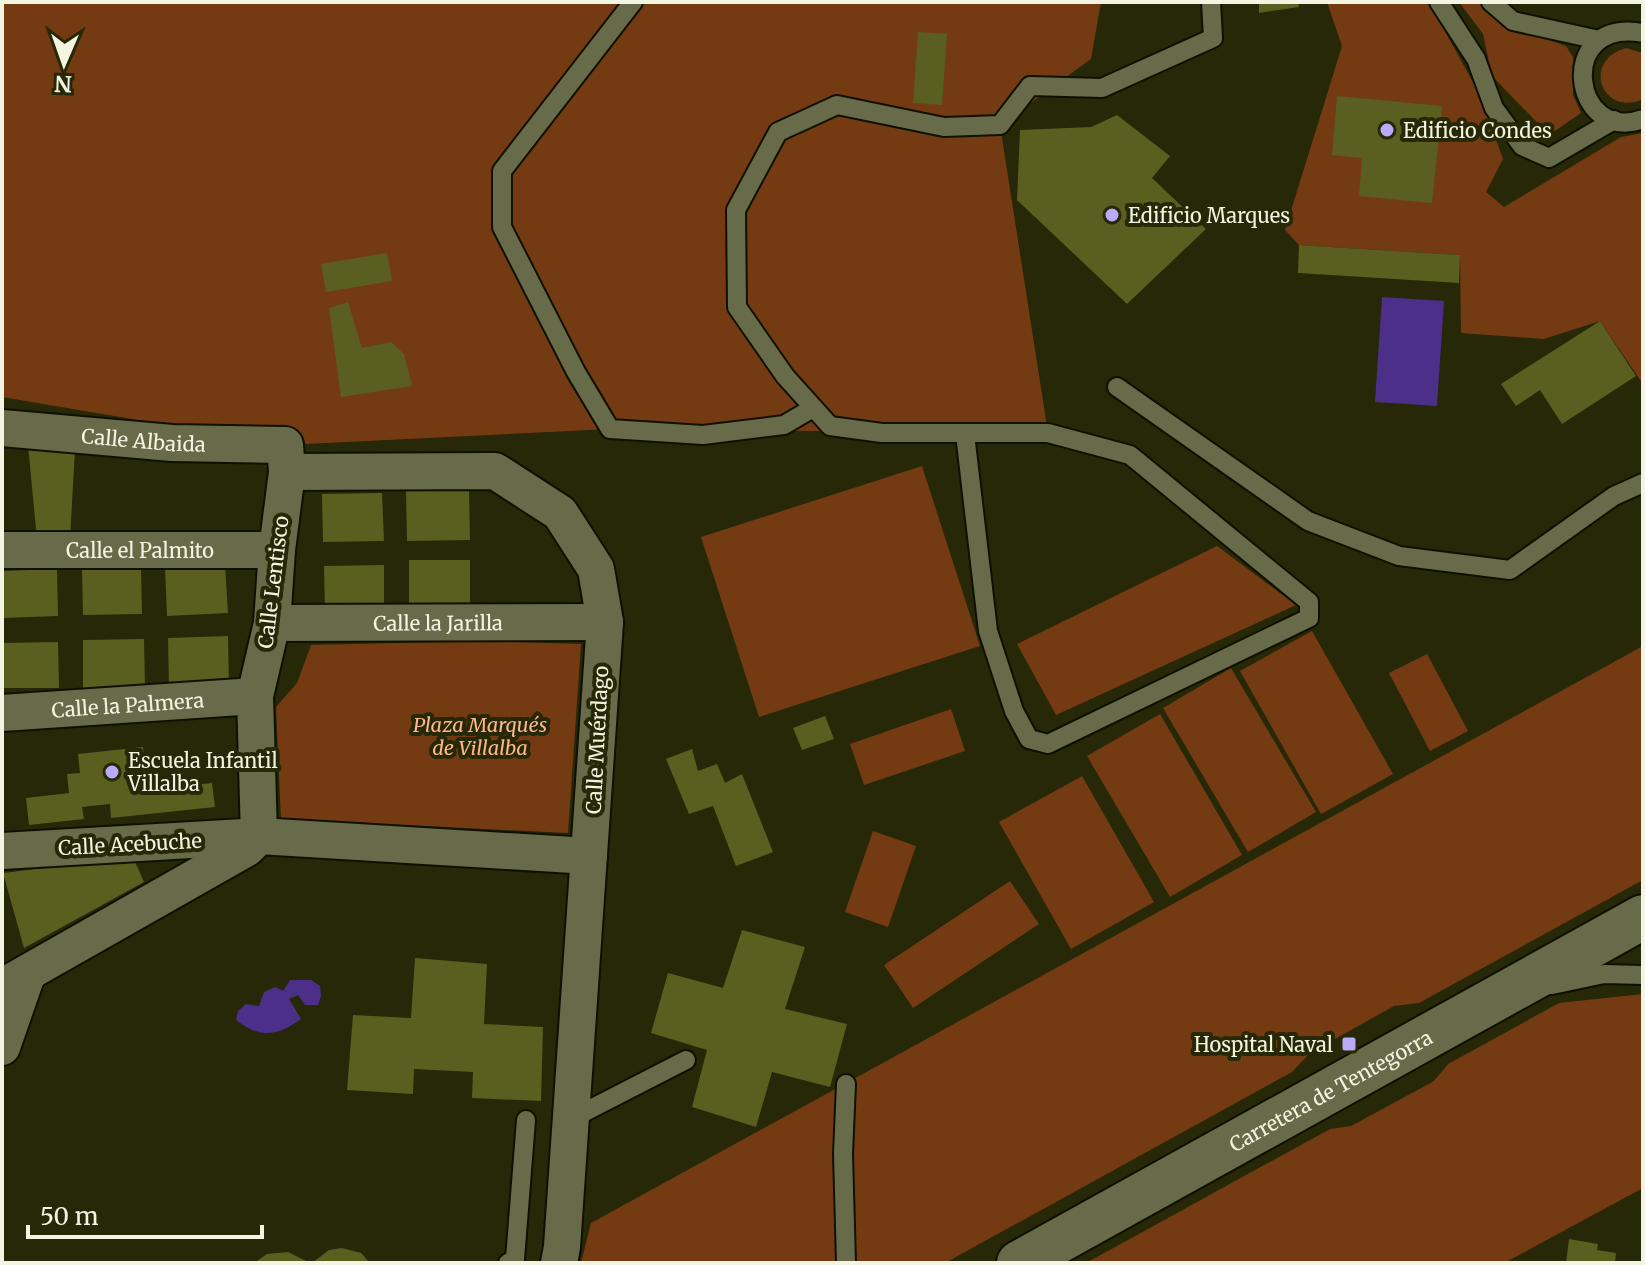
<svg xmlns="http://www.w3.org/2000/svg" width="1645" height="1265" font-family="Merriweather,serif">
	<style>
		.green { fill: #743b12 }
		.water { fill: #4b2f89 }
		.building { fill: #5a5e1e }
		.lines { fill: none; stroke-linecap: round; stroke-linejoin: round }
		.service-casing { stroke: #0f1000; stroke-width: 22 }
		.minor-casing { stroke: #0f1000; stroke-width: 40 }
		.secondary-casing { stroke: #0f1000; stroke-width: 48 }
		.service { stroke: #686b49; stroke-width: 18 }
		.minor { stroke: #686b49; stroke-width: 36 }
		.secondary { stroke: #686b49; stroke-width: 44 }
		.poi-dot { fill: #b9abf7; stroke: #262807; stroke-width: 3 }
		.labels { text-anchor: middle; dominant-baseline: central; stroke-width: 8; stroke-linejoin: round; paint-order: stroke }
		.poi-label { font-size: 20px; fill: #f3f5e2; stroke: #262807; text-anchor: start }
		.street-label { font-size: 20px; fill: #f3f5e2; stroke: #262807 }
		.park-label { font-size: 20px; font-style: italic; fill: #ffb689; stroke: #262807 }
	</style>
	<rect width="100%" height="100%" fill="#262807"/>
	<g class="green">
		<polygon points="2,2 1101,2 1091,59 1000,125 1048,433 610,429 285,445 2,397"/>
		<polygon points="1327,2 1429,2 1480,95 1503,159 1486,192 1504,207 1621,137 1643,133 1643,384 1600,321 1544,339 1461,333 1460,255 1299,245 1285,230 1342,46"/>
		<polygon points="1459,2 1481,2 1507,25 1566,46 1573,57 1573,95 1581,113 1549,135 1492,76 1483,34"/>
		<path d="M1626,48l17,5v46c-40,19 -63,-38 -17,-51z"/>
		<polygon points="922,466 980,646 759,717 701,537"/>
		<polygon points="1217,546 1296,605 1056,715 1017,644"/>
		<polygon points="1312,631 1393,774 1321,814 1240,671"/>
		<polygon points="481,641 581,644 568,833 281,819 276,707 297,683 311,645"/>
		<polygon points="1643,646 1643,880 1419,1003 1394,1006 1310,1053 1292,1072 945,1263 581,1263 591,1223"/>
		<polygon points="1427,654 1468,731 1430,751 1389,673"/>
		<polygon points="1231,668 1316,812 1248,852 1163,708"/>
		<polygon points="951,709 965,751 864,785 850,744"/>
		<polygon points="1160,714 1242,855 1170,897 1087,756"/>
		<polygon points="1082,776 1154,902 1071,949 999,822"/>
		<polygon points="873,831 916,846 888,927 845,912"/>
		<polygon points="1010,881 1039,924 913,1008 884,965"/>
		<polygon points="1643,994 1643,1188 1504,1263 1086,1263 1330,1129 1351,1126 1434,1081 1448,1064 1559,1003"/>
	</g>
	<g class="water">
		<polygon points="1382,297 1444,301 1437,406 1375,402"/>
		<path d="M290,980h21l9,6 1,10 -3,9h-13l-7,-10 -9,4 12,20c-24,17 -40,20 -65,1l2,-9 8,-7 13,2 5,-14 11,-5 8,4z"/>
	</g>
	<g class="building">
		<polygon points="1259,2 1298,2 1299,7 1259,13"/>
		<polygon points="918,32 947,34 942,105 913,103"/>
		<polygon points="1337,96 1442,106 1432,203 1359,196 1362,158 1332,155"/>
		<polygon points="1117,115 1170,156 1152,178 1206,229 1127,304 1017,200 1020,130 1091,127"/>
		<polygon points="1299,245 1460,255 1459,283 1298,273"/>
		<polygon points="387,253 392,281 326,292 321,264"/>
		<polygon points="348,302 362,348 391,342 404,354 412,386 341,397 329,308"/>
		<polygon points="1600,321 1636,376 1562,424 1540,390 1516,406 1501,384"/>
		<polygon points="28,445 75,449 70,539 37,540"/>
		<polygon points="469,490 470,540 407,541 406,491"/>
		<polygon points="382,493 384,541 323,542 322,494"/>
		<rect x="409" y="560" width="61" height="51"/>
		<polygon points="225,565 228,613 167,616 165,567"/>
		<polygon points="384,565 384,612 325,613 324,566"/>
		<polygon points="141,567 142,614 83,615 82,569"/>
		<polygon points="57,569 58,616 2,618 2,571"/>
		<polygon points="228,636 229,687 169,688 168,638"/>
		<polygon points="144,639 145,687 83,688 83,640"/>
		<polygon points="58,642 59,688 2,688 2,643"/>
		<polygon points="825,716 834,739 802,750 793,728"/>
		<polygon points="143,747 146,772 133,774 135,791 212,783 215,807 111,818 110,804 82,807 84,819 29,825 26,798 69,793 67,774 80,773 78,754"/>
		<polygon points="692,749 698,771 717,764 725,783 742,774 773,852 736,866 713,806 689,814 666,759"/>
		<polygon points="133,857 144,882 24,948 3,873"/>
		<polygon points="742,930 805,947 785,1009 847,1024 830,1087 772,1072 756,1127 692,1107 707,1050 651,1033 668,973 723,988"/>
		<polygon points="415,958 487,964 484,1024 543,1027 541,1101 472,1098 473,1072 414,1069 413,1094 347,1090 353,1015 411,1018"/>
		<polygon points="1569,1239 1598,1244 1597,1250 1616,1253 1615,1263 1566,1263"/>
		<polygon points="342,1248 361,1253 370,1263 312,1263 329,1250"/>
		<polygon points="288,1252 310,1263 254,1263 267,1254"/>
	</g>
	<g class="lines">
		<g class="service-casing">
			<g id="service">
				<polyline points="633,2 502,171 502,227 576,372 610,429 703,435 784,425 813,408"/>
				<polyline points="1439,2 1476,59 1494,108 1522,146 1549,158 1614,120"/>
				<polyline points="1491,2 1513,21 1599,40"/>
				<path d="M1643,33c-89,-16 -71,112 0,86"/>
				<polyline points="1117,387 1308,521 1399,556 1510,570 1614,496 1643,483"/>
				<polyline points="965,434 988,631 1014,711 1029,739 1048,744 1309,618 1309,602 1130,455 1048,433 882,433 830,426 785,376 737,307 736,210 778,132 837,105 944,127 1000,125 1030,86 1102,88 1213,38 1211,2"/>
				<polyline points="1552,985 1604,974 1643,975"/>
				<polyline points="571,1119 686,1060"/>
				<polyline points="508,1263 515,1259 526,1120"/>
				<polyline points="846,1263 843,1154 846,1084"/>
			</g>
		</g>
		<g class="minor-casing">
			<g id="minor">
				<path id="s1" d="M2,428l170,15 113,2 2,27 -10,78 -5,73 -17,73 4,140 -257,15"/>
				<polyline points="287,472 495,471 560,513 596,569 605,622 562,1247 559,1263"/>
				<path id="s2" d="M2,550h275"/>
				<path id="s3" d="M272,623l333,-1"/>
				<path id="s4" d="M2,713l253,-17"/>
				<polyline points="2,987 247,848 259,836 589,856"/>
				<polyline points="2,1047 27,975"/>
			</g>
		</g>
		<g class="secondary-casing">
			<g id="secondary">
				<path id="s5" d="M1019,1263l624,-346"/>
			</g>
		</g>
		<use href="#service" class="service"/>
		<use href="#minor" class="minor"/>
		<use href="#secondary" class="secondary"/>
	</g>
	<g class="poi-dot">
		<circle cx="1387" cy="130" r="8"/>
		<circle cx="1112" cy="215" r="8"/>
		<circle cx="112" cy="772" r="8"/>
		<rect x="1341" y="1036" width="16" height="16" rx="4"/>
	</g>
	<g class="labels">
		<g class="poi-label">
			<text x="1403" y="130">Edificio Condes</text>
			<text x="1128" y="215">Edificio Marques</text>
			<text x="128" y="760">Escuela Infantil<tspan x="128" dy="23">Villalba</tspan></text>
			<text x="1333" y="1044" text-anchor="end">Hospital Naval</text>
		</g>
		<g class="street-label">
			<text stroke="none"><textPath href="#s1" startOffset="142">Calle Albaida</textPath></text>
			<text stroke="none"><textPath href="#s2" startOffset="138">Calle el Palmito</textPath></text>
			<text transform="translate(273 582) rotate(-83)">Calle Lentisco</text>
			<text stroke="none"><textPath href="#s3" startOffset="166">Calle la Jarilla</textPath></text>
			<text stroke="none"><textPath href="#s4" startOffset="126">Calle la Palmera</textPath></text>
			<text transform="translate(597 740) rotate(-87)">Calle Muérdago</text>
			<text transform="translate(130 844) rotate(-3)">Calle Acebuche</text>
			<text stroke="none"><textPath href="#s5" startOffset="356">Carretera de Tentegorra</textPath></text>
		</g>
		<g class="park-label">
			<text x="480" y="724">Plaza Marqués<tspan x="480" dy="23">de Villalba</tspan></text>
		</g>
	</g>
	<rect width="1645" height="1265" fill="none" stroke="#f3f5e2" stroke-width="8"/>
	<g transform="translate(64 64) rotate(182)" stroke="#262807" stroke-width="6" paint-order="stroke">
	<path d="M0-6L14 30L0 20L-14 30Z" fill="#f3f5e2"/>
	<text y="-12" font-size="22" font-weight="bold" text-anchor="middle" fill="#f3f5e2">N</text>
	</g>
	<path d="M28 1225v12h234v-12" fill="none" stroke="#f3f5e2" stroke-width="4"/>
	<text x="40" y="1225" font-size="24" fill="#f3f5e2" stroke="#262807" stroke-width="6" paint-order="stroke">50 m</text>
</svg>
